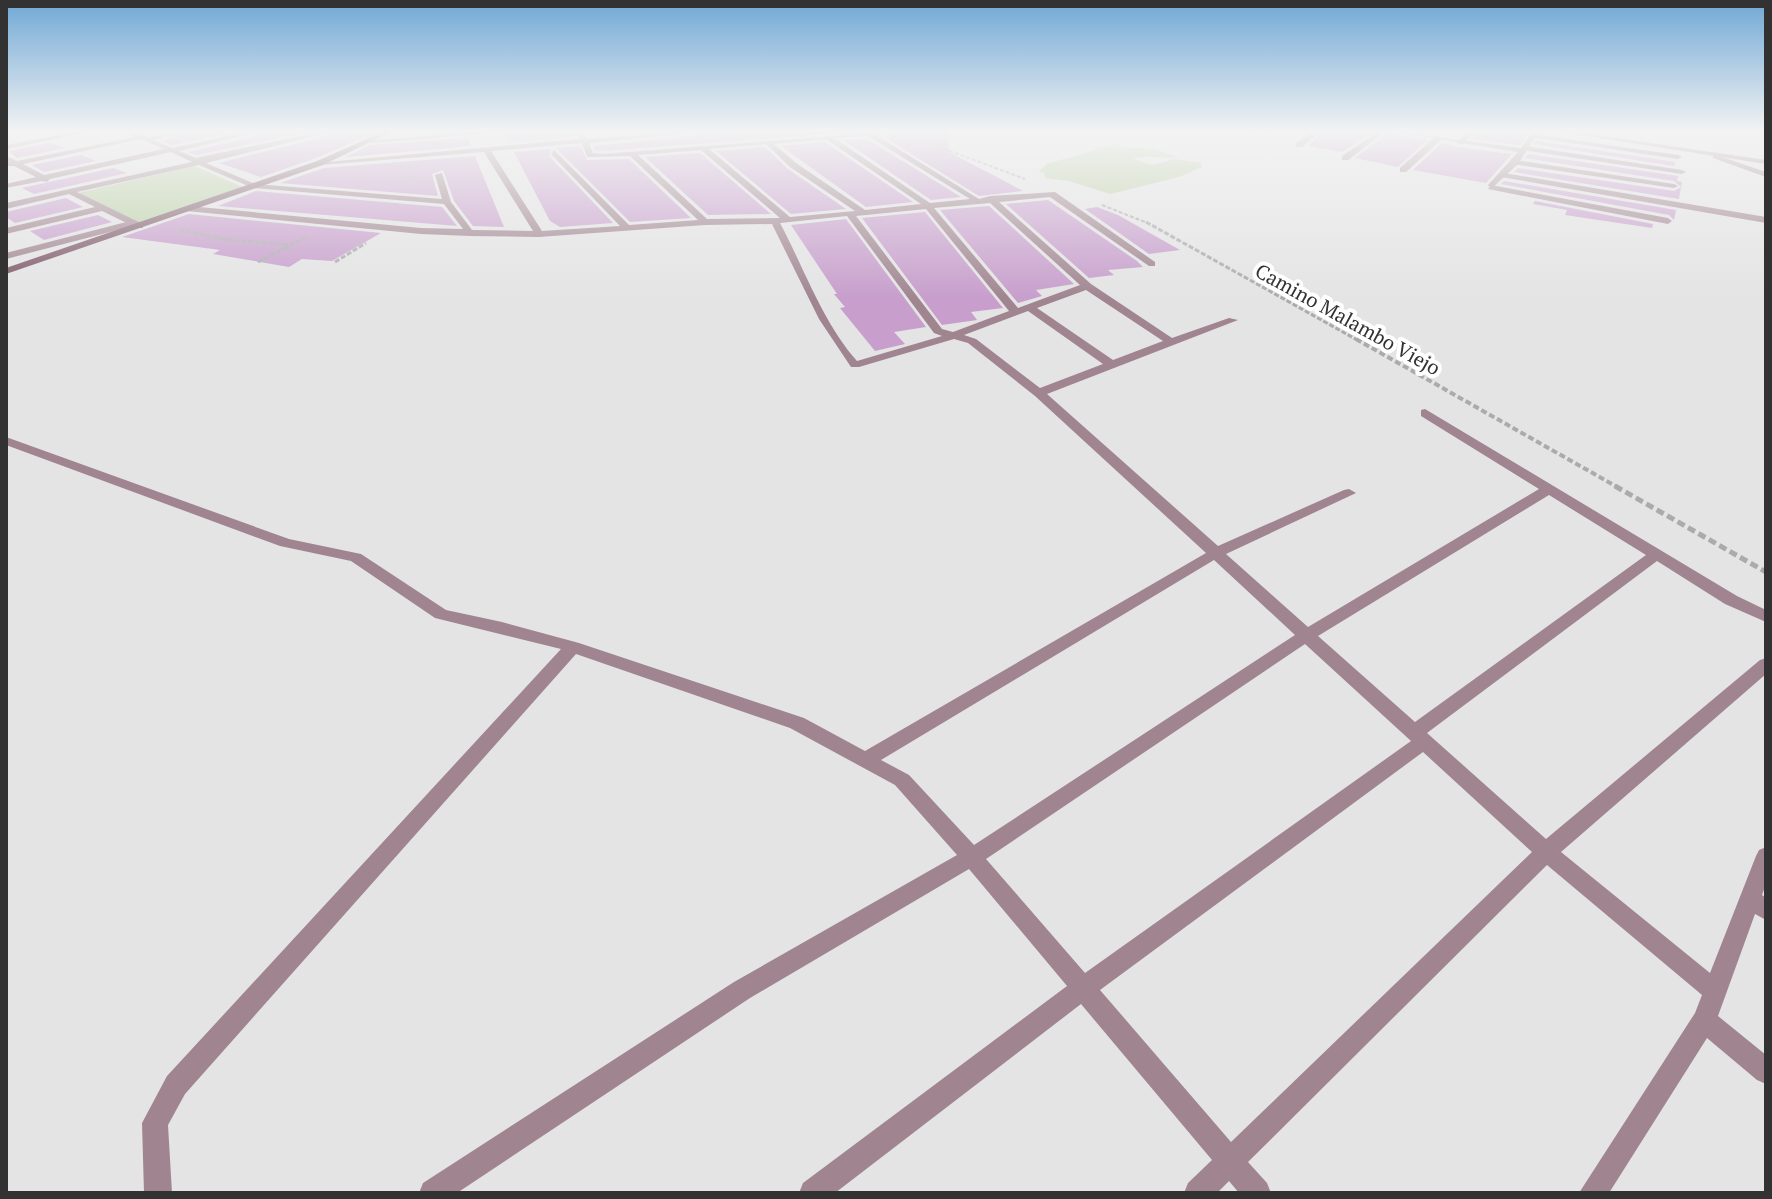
<svg xmlns="http://www.w3.org/2000/svg" width="1772" height="1199" font-family="'PT Serif',serif">
	<style>
		.green { fill: #b9d0a3 }
		.building { fill: #c79ecc }
		.lines { fill: none; stroke-linecap: round; stroke-linejoin: round }
		.path-far3 { stroke: #ababac; stroke-width: 2; stroke-dasharray: 4 2; stroke-linecap: butt }
		.path-far2 { stroke: #ababac; stroke-width: 3; stroke-dasharray: 5 2; stroke-linecap: butt }
		.path-far1 { stroke: #ababac; stroke-width: 4; stroke-dasharray: 6 3; stroke-linecap: butt }
		.path { stroke: #ababac; stroke-width: 5; stroke-dasharray: 8 4; stroke-linecap: butt }
		.lane { fill: #a08590; fill-rule: evenodd }
		.street { fill: #a08590; fill-rule: evenodd }
		.secondary { fill: #7d5868; fill-rule: evenodd }
		.labels { text-anchor: middle; dominant-baseline: central; stroke-width: 8; stroke-linejoin: round; paint-order: stroke }
		.far-street-label { font-size: 20px; fill: #323233; stroke: #fff }
	</style>
	<rect width="100%" height="100%" fill="#e4e4e5"/>
	<g class="green">
		<path d="M1115,144l11,4 29,1 22,8c-16,2 -28,-3 -44,2l20,6 22,-6 26,4 1,4 -23,10 -69,17 -41,-13 -24,-3v-4l-6,-3 8,-7z"/>
		<polygon points="194,166 243,187 141,223 78,193"/>
	</g>
	<g class="building">
		<polygon points="192,131 238,131 172,145 162,141"/>
		<polygon points="265,131 311,131 196,155 189,152 263,134"/>
		<polygon points="338,131 378,131 316,158 261,177 219,163 336,134"/>
		<polygon points="518,131 579,131 576,136 510,142 506,135"/>
		<polygon points="713,131 865,131 603,151 595,150 593,146 710,134"/>
		<polygon points="903,131 948,131 949,152 1023,191 979,196 884,137"/>
		<polygon points="1324,131 1374,131 1342,152 1308,146"/>
		<polygon points="1477,131 1530,131 1520,145 1471,139"/>
		<polygon points="1387,134 1427,140 1398,167 1355,158"/>
		<polygon points="468,138 471,146 346,157 370,145"/>
		<polygon points="867,139 961,197 931,200 843,140"/>
		<polygon points="1536,141 1675,162 1674,166 1534,144"/>
		<polygon points="825,142 913,202 866,207 781,146"/>
		<polygon points="51,143 65,148 17,158 9,151"/>
		<polygon points="1442,143 1457,147 1512,154 1486,183 1413,170"/>
		<polygon points="580,146 587,160 629,159 691,218 630,222 556,148"/>
		<polygon points="765,147 788,169 846,209 791,214 716,151"/>
		<polygon points="551,149 549,156 613,223 560,227 550,221 514,152"/>
		<polygon points="700,153 771,214 708,215 645,157"/>
		<polygon points="1528,154 1678,176 1677,181 1682,182 1679,199 1514,172 1518,168 1674,191 1681,187 1674,181 1525,158"/>
		<polygon points="81,155 96,161 44,172 32,165"/>
		<polygon points="475,156 504,227 473,226 454,201 443,170 432,174 438,196 280,183 324,168"/>
		<polygon points="113,168 127,173 34,194 22,188"/>
		<polygon points="1504,181 1676,210 1674,220 1669,215 1501,184"/>
		<polygon points="256,191 442,207 457,226 218,206"/>
		<polygon points="66,198 83,207 15,223 6,217 6,212"/>
		<polygon points="1048,200 1137,261 1143,267 1108,270 1114,275 1089,278 1006,204"/>
		<polygon points="1535,201 1653,224 1652,228 1565,215 1567,210 1533,204"/>
		<polygon points="989,206 1074,284 1036,290 1042,296 1018,303 940,210"/>
		<polygon points="1097,207 1118,215 1180,250 1149,254 1085,209"/>
		<polygon points="925,212 1003,308 971,312 977,320 942,325 862,218"/>
		<polygon points="189,214 381,233 332,261 302,259 289,267 213,254 220,250 122,237"/>
		<polygon points="98,215 112,222 44,240 30,231"/>
		<polygon points="846,219 926,327 894,332 905,344 875,351 840,308 845,307 834,294 837,294 791,225"/>
	</g>
	<g class="lines">
		<g class="path-far3">
			<polyline points="910,136 1025,179"/>
			<polyline points="399,176 425,178"/>
			<polyline points="1102,205 1150,224"/>
		</g>
		<g class="path-far2">
			<polyline points="1146,222 1359,341"/>
			<polyline points="179,230 224,239 291,245"/>
			<polyline points="258,262 306,237"/>
			<polyline points="335,262 366,243"/>
		</g>
		<polyline class="path-far1" points="1356,339 1619,488"/>
		<polyline class="path" points="1615,486 1766,572"/>
		<g class="lane">
			<polygon points="81,131 93,131 6,149 6,145"/>
			<polygon points="178,131 189,131 148,141 144,139"/>
			<polygon points="1249,131 1258,131 1252,134"/>
			<polygon points="1314,131 1321,131 1302,147 1296,147 1296,143"/>
			<polygon points="1379,131 1386,131 1348,160 1342,160 1342,156"/>
			<polygon points="1405,131 1412,131 1406,135 1403,133"/>
			<polygon points="1467,131 1474,131 1463,144 1457,144"/>
			<polygon points="1532,134 1678,155 1682,157 1678,159 1530,137"/>
			<polygon points="1436,136 1443,138 1406,172 1400,172 1400,168"/>
			<polygon points="1525,146 1682,170 1686,172 1682,174 1522,150"/>
			<polygon points="1713,154 1766,172 1766,177 1713,158"/>
			<polygon points="1515,160 1674,184 1678,186 1674,188 1512,164"/>
			<polygon points="1504,173 1766,217 1766,223 1501,177"/>
			<polygon points="1491,185 1668,218 1672,221 1668,224 1488,189"/>
			<polygon points="134,220 138,223 137,225 6,259 6,253"/>
		</g>
		<g class="street">
			<path d="M125,131h8l39,17 79,-17h11l-83,20 17,7 128,-27h11l-129,32 49,21 187,15 -7,-24 7,-2 9,29 21,28 61,1 -49,-79 -164,13 -4,-2 264,-24 -1,-5 3,-2 5,7 123,-8 -121,12 4,10 10,1 297,-23 -24,4 103,64 11,-3 65,-4 100,70v4h-6l-99,-69 -51,5 92,82 81,54 57,-20 9,2 -191,74 171,152 126,-56 5,-1 7,4 -130,61 82,73 231,-138 -118,-73v-6l4,-1 312,187 29,14v12l-41,-18 -68,-43 -230,172 119,106 214,-179 6,-2v16l-205,178 149,121 46,-117 3,-6 7,-3v37l-4,11 4,3v22l-11,-6 -37,102 48,39v29l-9,-4 -50,-42 -98,155h-30l116,-180 7,-18 -155,-130 -299,297 19,21 4,10h-32l-10,-12 -12,12h-33l4,-10 24,-23 -131,-156 -246,189h-36l4,-10 264,-197 -98,-117 -219,129 -293,195h-38l4,-10 311,-201 223,-127 -62,-70 -105,-57 -214,-74 -391,440 -17,31 4,68h-28l-2,-70 25,-47 394,-427 -126,-31 -84,-57 -71,-15 -274,-101v-8l283,102 72,15 85,56 56,12 77,21 225,75 61,33 341,-198 -171,-157 -67,-53 -14,-4 -95,28h-8l-32,-48 -47,-95 -67,1 -166,12 -69,-1 -49,-2 -235,-23v-4l3,-1 232,22 42,1 -19,-25 -191,-16 -54,-23 -122,27 66,32v4h-6l-35,-17 -96,23v-6l89,-21 -26,-13 -63,15v-6l186,-41 -21,-10 -121,27 -3,3 -5,-1 -36,7v-4l30,-7 -22,-11h-6l-2,-10 11,5 118,-24zM868,136l102,63 -40,4 -96,-65zM141,139l23,10 -120,26 -21,-11zM826,139l95,65 -56,6 -69,-47 -22,-19zM582,143l5,14 43,-1 68,64 -69,5 -75,-75 -3,4 69,72 -78,5 -51,-80zM766,144l24,23 65,44 -65,6 -81,-68zM701,150l79,68 -73,1 -69,-64zM990,203l90,82 -62,23 -84,-100zM926,209l83,102 -56,21 -11,-3 -86,-113zM847,216l87,117 8,3 -85,25c-34,-38 -53,-93 -77,-138zM1086,290l77,51 -50,19 -76,-52zM1028,311l75,53 -63,24 -64,-49 -12,-4zM1549,495l97,60 -231,167 -97,-86zM1214,560l81,75 -321,210 -65,-70 -28,-15zM1305,644l106,97 -326,232 -99,-114zM1423,752l109,100 -301,290 -131,-152z"/>
			<polygon points="487,131 515,131 372,143 368,141"/>
			<polygon points="1388,131 1521,148 1533,131 1539,131 1518,164 1491,189 1488,185 1518,152"/>
			<polygon points="1554,131 1569,131 1766,160 1766,164"/>
		</g>
		<polygon class="secondary" points="385,131 393,131 323,165 6,274 6,268 317,161"/>
	</g>
	<linearGradient id="sky" x2="0" y2="1"><stop stop-color="#70a8d5"/><stop offset="0.44" stop-color="#f3f3f3"/><stop offset="1" stop-color="#f3f3f3" stop-opacity="0"/></linearGradient>
	<rect width="1772" height="299" fill="url(#sky)"/>
	<g class="labels">
		<g class="far-street-label">
			<text transform="translate(1348 319) rotate(29)">Camino Malambo Viejo</text>
		</g>
	</g>
	<rect width="1772" height="1199" fill="none" stroke="#323233" stroke-width="16"/>
</svg>
